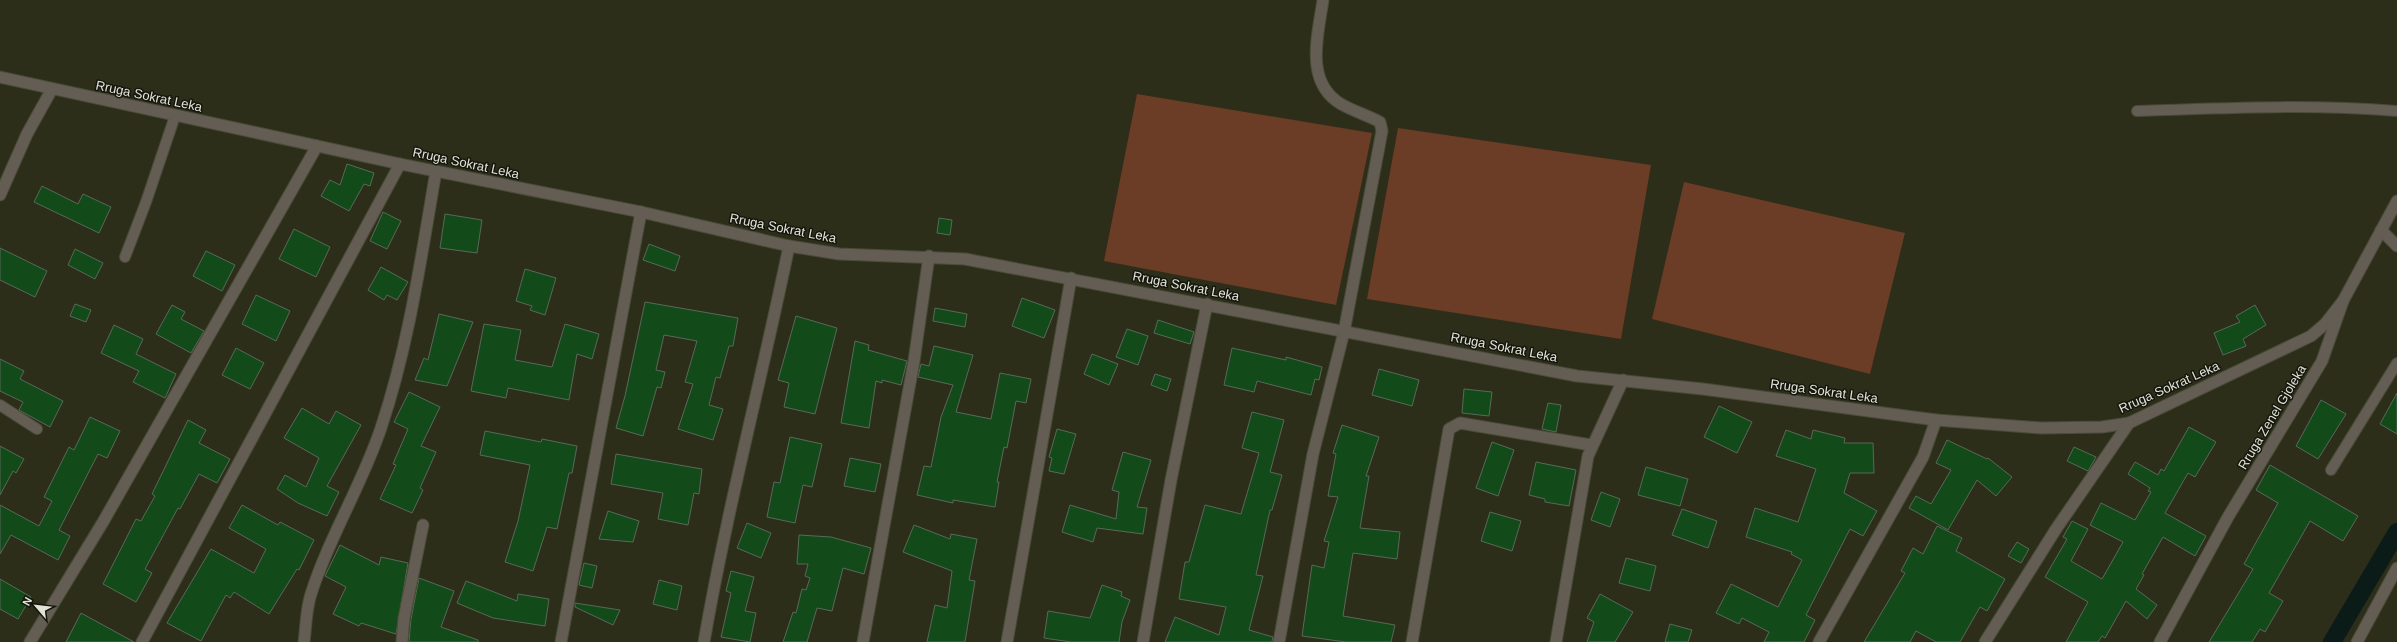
<svg xmlns="http://www.w3.org/2000/svg" width="2397" height="642" font-family="Arial,sans-serif">
	<style>
		.green { fill: #6b3c26 }
		.lines { fill: none; stroke-linecap: round; stroke-linejoin: round }
		.canal { stroke: #0b1c18; stroke-width: 18 }
		.building { fill: #134a19; stroke: #586958 }
		.service-casing { stroke: #4a4b38; stroke-width: 12 }
		.minor-casing { stroke: #4a4b38; stroke-width: 13 }
		.service { stroke: #635d54; stroke-width: 10 }
		.minor { stroke: #635d54; stroke-width: 11 }
		.labels { text-anchor: middle; dominant-baseline: central; stroke-width: 3; stroke-linejoin: round; paint-order: stroke }
		.street-label { font-size: 13px; fill: #e3e4d7; stroke: #15160d }
	</style>
	<rect width="100%" height="100%" fill="#2d2e1a"/>
	<g class="green">
		<polygon points="1137,94 1372,133 1336,305 1104,261"/>
		<polygon points="1398,128 1651,165 1621,339 1367,299"/>
		<polygon points="1684,182 1905,233 1870,374 1652,319"/>
	</g>
	<g class="lines">
		<polyline class="canal" points="2332,642 2397,532"/>
	</g>
	<g class="building">
		<polygon points="347,164 374,173 370,186 364,184 349,211 321,196 330,180 340,185"/>
		<polygon points="42,186 78,204 83,194 111,207 99,233 34,202"/>
		<polygon points="383,212 401,221 387,249 370,241"/>
		<polygon points="445,214 482,220 477,253 440,248"/>
		<polygon points="939,218 952,220 950,235 937,233"/>
		<polygon points="294,229 330,247 316,277 279,259"/>
		<polygon points="649,244 680,256 675,271 643,260"/>
		<polygon points="0,248 47,271 35,297 0,280"/>
		<polygon points="75,249 103,263 95,279 68,265"/>
		<polygon points="206,251 235,265 222,291 193,276"/>
		<polygon points="381,267 408,282 397,300 387,295 384,300 368,290"/>
		<polygon points="525,269 556,278 545,315 530,310 532,306 516,301"/>
		<polygon points="256,295 290,311 276,341 242,324"/>
		<polygon points="1022,298 1055,310 1044,338 1012,326"/>
		<polygon points="645,302 738,318 733,346 729,346 720,378 716,377 709,405 723,409 713,440 678,429 693,384 685,382 697,341 664,335 656,370 665,372 661,388 657,387 643,436 616,428 625,396"/>
		<polygon points="75,304 91,310 86,322 70,316"/>
		<polygon points="172,305 185,312 181,319 204,331 191,353 156,334"/>
		<polygon points="2255,305 2266,325 2243,339 2246,346 2223,355 2214,333 2240,322 2236,316"/>
		<polygon points="935,308 967,314 965,327 933,321"/>
		<polygon points="439,314 473,322 447,386 415,380 424,358 428,360"/>
		<polygon points="796,316 837,328 815,414 784,407 789,383 778,380"/>
		<polygon points="1158,320 1194,332 1190,344 1154,333"/>
		<polygon points="484,324 521,330 515,360 552,367 565,324 599,334 592,359 577,354 569,400 508,388 506,398 471,391"/>
		<polygon points="114,325 143,339 136,354 176,374 165,398 133,382 139,371 101,353"/>
		<polygon points="1127,329 1148,336 1138,365 1116,357"/>
		<polygon points="855,341 869,345 868,350 907,361 901,385 882,380 882,383 876,381 869,428 841,423"/>
		<polygon points="934,346 973,355 956,412 991,419 1000,373 1031,379 1026,403 1016,401 1007,448 1004,447 997,482 999,482 995,507 953,500 953,503 917,495 924,466 931,467 941,417 953,385 918,377 921,364 929,366"/>
		<polygon points="236,348 264,363 250,389 222,375"/>
		<polygon points="1232,348 1286,360 1286,357 1322,367 1319,380 1315,379 1311,395 1257,381 1254,392 1224,385"/>
		<polygon points="1092,354 1118,364 1109,385 1084,374"/>
		<polygon points="0,359 24,371 20,379 63,401 50,427 19,410 23,402 0,391"/>
		<polygon points="1379,369 1419,380 1412,406 1372,395"/>
		<polygon points="1155,374 1171,379 1167,391 1151,385"/>
		<polygon points="1464,389 1492,392 1489,416 1462,413"/>
		<polygon points="409,392 440,407 421,446 436,452 420,488 423,490 412,513 380,499 396,465 393,464 408,429 394,422"/>
		<polygon points="2397,393 2397,434 2380,424"/>
		<polygon points="2321,400 2346,414 2318,459 2296,446"/>
		<polygon points="1548,403 1561,405 1556,432 1542,429"/>
		<polygon points="1719,406 1752,422 1737,453 1704,437"/>
		<polygon points="302,408 329,424 336,411 361,425 327,486 339,492 327,516 298,503 277,489 285,475 306,487 319,458 284,438"/>
		<polygon points="1252,412 1284,420 1270,472 1282,475 1272,510 1270,510 1256,575 1263,576 1249,630 1273,637 1272,642 1165,642 1175,617 1219,635 1226,607 1179,599 1185,562 1189,562 1205,505 1241,514 1259,453 1242,448"/>
		<polygon points="90,417 120,431 107,458 98,454 59,530 70,536 58,560 11,535 0,554 0,505 39,526 52,501 44,497 69,447 74,450"/>
		<polygon points="188,420 206,430 199,443 230,459 217,483 199,474 180,509 178,508 145,569 152,573 136,602 103,584 136,519 141,521 155,496 152,494"/>
		<polygon points="1342,425 1379,437 1366,476 1369,476 1360,528 1400,532 1397,559 1353,553 1343,616 1395,625 1391,642 1346,642 1302,636 1312,565 1324,568 1329,542 1324,541 1338,497 1328,496 1336,454 1333,453"/>
		<polygon points="2189,427 2216,442 2195,477 2188,473 2165,513 2206,536 2195,556 2163,537 2142,574 2144,575 2136,589 2157,605 2147,619 2126,601 2105,638 2102,636 2098,642 2066,642 2088,602 2045,577 2067,539 2063,537 2072,521 2088,529 2071,561 2102,579 2123,542 2090,525 2101,503 2135,520 2151,492 2148,491 2150,488 2128,474 2135,462 2158,475 2161,469 2164,471"/>
		<polygon points="1057,429 1076,434 1064,474 1049,471 1052,458 1049,457"/>
		<polygon points="1786,430 1811,439 1813,430 1845,438 1844,443 1873,443 1874,473 1850,473 1844,493 1877,511 1863,536 1850,529 1806,615 1815,620 1804,642 1764,642 1769,632 1742,618 1739,624 1716,613 1731,584 1778,607 1802,560 1791,554 1792,552 1746,537 1755,508 1798,522 1816,469 1776,456"/>
		<polygon points="485,431 541,442 542,439 577,446 572,473 569,473 557,529 547,527 533,571 505,562 518,521 530,465 480,455"/>
		<polygon points="790,437 822,444 812,487 803,485 795,523 767,517 774,482 780,483"/>
		<polygon points="1947,440 1987,459 1988,458 2012,477 1996,496 1977,480 1948,530 1909,508 1916,496 1931,504 1951,470 1936,463"/>
		<polygon points="1492,442 1514,450 1498,496 1476,488"/>
		<polygon points="0,446 24,459 16,473 13,471 0,495"/>
		<polygon points="2074,447 2096,457 2088,471 2067,461"/>
		<polygon points="1123,452 1151,460 1137,507 1147,508 1143,534 1097,528 1093,542 1062,532 1070,505 1116,519 1119,492 1112,490"/>
		<polygon points="616,454 702,469 699,494 694,493 688,525 658,519 663,493 611,484"/>
		<polygon points="850,458 881,464 875,492 844,486"/>
		<polygon points="1536,462 1576,470 1569,506 1545,502 1545,499 1529,495"/>
		<polygon points="2270,465 2358,516 2343,541 2310,521 2269,593 2283,601 2265,632 2260,629 2252,642 2209,642 2253,569 2244,564 2278,503 2256,490"/>
		<polygon points="1646,467 1688,479 1680,506 1638,495"/>
		<polygon points="1601,492 1620,499 1610,527 1591,520"/>
		<polygon points="242,505 278,525 280,522 314,540 299,570 297,569 269,614 234,592 230,598 226,595 201,641 167,623 211,549 254,573 266,549 229,528"/>
		<polygon points="1682,509 1717,521 1708,548 1672,535"/>
		<polygon points="608,511 639,521 633,542 599,539"/>
		<polygon points="1490,512 1521,521 1512,551 1481,541"/>
		<polygon points="747,523 771,533 761,558 737,548"/>
		<polygon points="914,525 950,539 951,534 977,539 969,580 975,581 965,642 927,642 935,605 947,608 952,571 903,552"/>
		<polygon points="1937,526 1962,538 1956,551 2005,579 1987,611 1980,607 1960,642 1936,642 1916,631 1910,642 1864,642 1905,573 1901,571 1913,548 1923,554"/>
		<polygon points="799,535 831,537 871,548 864,574 843,568 832,611 817,608 807,642 783,642 793,612 796,613 802,589 806,590 810,578 805,576 808,564 797,564"/>
		<polygon points="2017,542 2029,549 2021,563 2008,556"/>
		<polygon points="340,545 379,565 381,557 408,563 396,634 361,623 359,626 333,614 346,587 325,576"/>
		<polygon points="1626,558 1656,566 1650,591 1619,583"/>
		<polygon points="584,563 597,566 592,588 579,585"/>
		<polygon points="731,571 754,577 745,611 756,613 750,642 721,637 731,593 726,591"/>
		<polygon points="419,578 454,591 441,627 478,640 478,642 409,642 411,619"/>
		<polygon points="0,579 31,597 18,619 0,609"/>
		<polygon points="659,580 682,586 677,610 653,604"/>
		<polygon points="466,581 517,601 518,594 549,599 545,626 493,618 457,603"/>
		<polygon points="1102,585 1122,592 1121,596 1130,600 1122,622 1119,642 1071,642 1044,638 1048,611 1090,618"/>
		<polygon points="1600,594 1633,612 1615,642 1587,642 1594,622 1587,618"/>
		<polygon points="575,603 620,610 613,625 575,607"/>
		<polygon points="81,613 134,642 66,642"/>
		<polygon points="1670,624 1692,630 1688,642 1665,642"/>
	</g>
	<g class="lines">
		<g class="service-casing">
			<g id="service">
				<path d="M2137,111c86,-3 173,-7 260,0"/>
				<polyline points="125,257 146,202 175,116"/>
				<polyline points="0,405 37,429"/>
				<polyline points="2331,470 2397,363"/>
			</g>
		</g>
		<g class="minor-casing">
			<g id="minor">
				<polyline points="0,77 400,164 641,212 789,246 839,254 965,259 1577,376 1703,389 1936,420 2041,428 2102,427 2129,423 2311,336 2325,324 2343,301"/>
				<polyline points="0,195 27,134 52,89"/>
				<polyline points="2381,230 2397,246"/>
				<polyline points="30,642 103,522 317,146"/>
				<polyline points="142,642 400,164"/>
				<path d="M304,642c2,-15 2,-33 7,-48 18,-57 51,-109 70,-166 28,-84 40,-170 55,-257"/>
				<polyline points="402,642 404,618 423,525"/>
				<polyline points="561,642 641,212"/>
				<path d="M704,642c23,-133 58,-264 85,-396"/>
				<polyline points="863,642 914,361 929,256"/>
				<polyline points="1007,642 1071,278"/>
				<polyline points="1143,642 1171,480 1207,304"/>
				<path d="M1279,642l34,-188 31,-122 38,-201 -2,-9c-13,-7 -27,-11 -39,-18 -37,-22 -23,-69 -18,-104"/>
				<polyline points="1412,642 1449,429 1460,423 1591,445"/>
				<polyline points="1556,642 1588,456 1623,380"/>
				<polyline points="1819,642 1923,457 1936,420"/>
				<polyline points="1985,642 2056,529 2129,423"/>
				<polyline points="2160,642 2228,517 2322,361 2343,301 2397,201"/>
				<polyline points="2357,642 2397,568"/>
			</g>
		</g>
		<use href="#service" class="service"/>
		<use href="#minor" class="minor"/>
	</g>
	<g class="labels">
		<g class="street-label">
			<text transform="translate(149 96) rotate(12)">Rruga Sokrat Leka</text>
			<text transform="translate(466 163) rotate(12)">Rruga Sokrat Leka</text>
			<text transform="translate(783 228) rotate(11)">Rruga Sokrat Leka</text>
			<text transform="translate(1186 286) rotate(11)">Rruga Sokrat Leka</text>
			<text transform="translate(1504 347) rotate(11)">Rruga Sokrat Leka</text>
			<text transform="translate(2169 387) rotate(-24)">Rruga Sokrat Leka</text>
			<text transform="translate(1824 391) rotate(8)">Rruga Sokrat Leka</text>
			<text transform="translate(2272 417) rotate(-59)">Rruga Zenel Gjoleka</text>
		</g>
	</g>
	<g transform="translate(36 606) rotate(298)" stroke="#15160d" stroke-width="3" paint-order="stroke">
	<path d="M0-3L7 15L0 10L-7 15Z" fill="#e3e4d7"/>
	<text y="-6" font-size="11" font-weight="bold" text-anchor="middle" fill="#e3e4d7">N</text>
	</g>
</svg>
